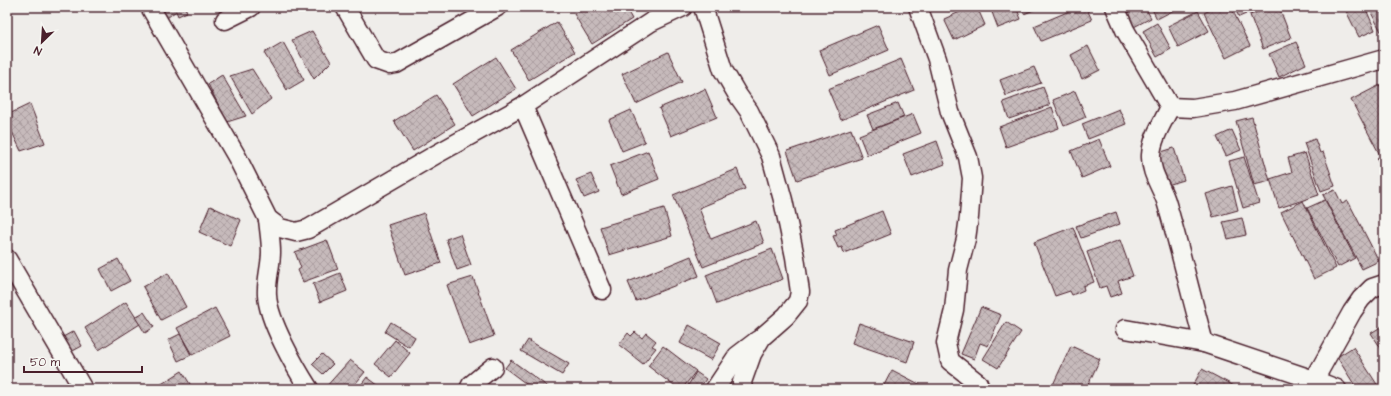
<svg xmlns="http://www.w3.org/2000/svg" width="1391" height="396" font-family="'Architects Daughter',sans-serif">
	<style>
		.building { fill: url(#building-cross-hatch); stroke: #4a1f2b }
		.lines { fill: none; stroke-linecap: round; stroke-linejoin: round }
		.minor-casing { stroke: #4a1f2b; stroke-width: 21 }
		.minor { stroke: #f6f6f2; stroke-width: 18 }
	</style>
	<defs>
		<pattern id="building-cross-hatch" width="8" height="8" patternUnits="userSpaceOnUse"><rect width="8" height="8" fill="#c6babb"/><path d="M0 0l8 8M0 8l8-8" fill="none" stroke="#ac9fa1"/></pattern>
	</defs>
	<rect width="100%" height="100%" fill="#efedea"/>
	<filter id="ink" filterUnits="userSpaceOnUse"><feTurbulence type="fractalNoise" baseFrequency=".025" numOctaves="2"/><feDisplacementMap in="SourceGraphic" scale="8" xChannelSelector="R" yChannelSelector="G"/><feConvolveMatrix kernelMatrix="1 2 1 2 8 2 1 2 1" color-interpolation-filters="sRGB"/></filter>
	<g filter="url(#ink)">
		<g class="building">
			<polygon points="162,7 185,7 187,12 178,16 176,11 167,18"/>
			<polygon points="584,7 625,7 632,19 592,44 574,14"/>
			<polygon points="971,7 977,7 985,25 954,40 944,19"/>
			<polygon points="990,7 1016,7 1021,19 998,28"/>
			<polygon points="1021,7 1041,7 1024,14"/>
			<polygon points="1079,7 1086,7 1092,20 1041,41 1034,26"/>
			<polygon points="1118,7 1145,7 1151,18 1130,29"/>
			<polygon points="1151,7 1180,7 1157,19"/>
			<polygon points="1216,7 1231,7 1250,46 1226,58 1204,13"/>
			<polygon points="1234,7 1243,7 1246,14 1239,17"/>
			<polygon points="1246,7 1268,7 1249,14"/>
			<polygon points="1272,7 1279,7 1291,38 1263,49 1250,15"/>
			<polygon points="1344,7 1365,7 1375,30 1359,37"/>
			<polygon points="1368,7 1384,7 1384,37"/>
			<polygon points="1198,11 1209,31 1178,47 1168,26"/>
			<polygon points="557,22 575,52 529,80 511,50"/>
			<polygon points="1157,23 1171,49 1157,57 1143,31"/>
			<polygon points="878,25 889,50 830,75 819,50"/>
			<polygon points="312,31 331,62 314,79 292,40"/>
			<polygon points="283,42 304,80 287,90 264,53"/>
			<polygon points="1296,42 1306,64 1279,77 1269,54"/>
			<polygon points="1088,46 1100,70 1082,79 1071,55"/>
			<polygon points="668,52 682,82 636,104 622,74"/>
			<polygon points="496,57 516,89 473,116 453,84"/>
			<polygon points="901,59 914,90 841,120 828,89"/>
			<polygon points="1034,67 1041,83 1006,96 1000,80"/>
			<polygon points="252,69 271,99 252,114 230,76"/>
			<polygon points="222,75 246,116 227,122 208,84"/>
			<polygon points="1380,85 1384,93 1384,155 1381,157 1351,100"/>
			<polygon points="1043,87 1050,105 1009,119 1003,102"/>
			<polygon points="705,89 717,117 671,136 659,108"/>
			<polygon points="1075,91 1086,117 1064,126 1053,100"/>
			<polygon points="436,95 455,124 413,151 394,121"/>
			<polygon points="898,103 904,117 873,129 867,115"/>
			<polygon points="30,104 45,143 21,151 12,132 7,118 7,115"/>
			<polygon points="1052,107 1059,128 1006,147 999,127"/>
			<polygon points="1119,109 1126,124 1088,139 1082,124"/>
			<polygon points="631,110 645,142 622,151 609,120"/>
			<polygon points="913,114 921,133 867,155 859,135"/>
			<polygon points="1252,117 1270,181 1254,185 1236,121"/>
			<polygon points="851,129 862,158 797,180 787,151"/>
			<polygon points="1232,130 1241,150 1226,156 1217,137"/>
			<polygon points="1099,139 1110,166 1082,178 1071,151"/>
			<polygon points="1315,139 1320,153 1323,152 1335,186 1321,191 1304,143"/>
			<polygon points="937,141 945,164 912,177 903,154"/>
			<polygon points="1174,148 1184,180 1164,186 1155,154"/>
			<polygon points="648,151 659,179 621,194 610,166"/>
			<polygon points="1305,153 1319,195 1279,208 1270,179 1292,172 1288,158"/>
			<polygon points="1384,155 1384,173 1377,158"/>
			<polygon points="1244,157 1259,203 1243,208 1229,161"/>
			<polygon points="737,169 745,189 699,208 711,239 756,221 764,243 703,267 673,195"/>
			<polygon points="591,174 599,192 584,198 576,180"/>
			<polygon points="1232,186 1238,210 1213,217 1206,194"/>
			<polygon points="1335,190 1342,204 1348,201 1379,261 1362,269 1323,195"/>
			<polygon points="1325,200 1355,258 1338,267 1307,208"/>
			<polygon points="1303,201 1336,268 1314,279 1281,212"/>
			<polygon points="210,206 241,220 230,246 199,232"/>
			<polygon points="664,208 672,236 609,255 600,227"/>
			<polygon points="882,211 891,234 844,253 842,247 838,248 833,236 837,235 835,230"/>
			<polygon points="1116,212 1120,224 1081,238 1076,226"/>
			<polygon points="424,213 441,263 405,275 388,225"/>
			<polygon points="1242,218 1246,235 1228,239 1223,222"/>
			<polygon points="1073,227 1094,282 1083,286 1084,290 1072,295 1070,291 1055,296 1034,242"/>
			<polygon points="460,234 471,265 457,270 446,239"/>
			<polygon points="327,240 338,269 303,282 298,270 301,268 295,252"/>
			<polygon points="1120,240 1133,276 1118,281 1122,293 1110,297 1106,286 1100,288 1087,252"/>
			<polygon points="772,249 783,279 717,304 706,275"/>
			<polygon points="691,256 699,276 636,301 628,282"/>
			<polygon points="118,259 130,281 111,291 100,269"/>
			<polygon points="168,273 186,307 161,320 143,287"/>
			<polygon points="340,273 347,291 320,302 313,284"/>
			<polygon points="473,277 494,336 469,345 447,285"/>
			<polygon points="126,302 140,324 99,350 85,328"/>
			<polygon points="981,307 1001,315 988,346 980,343 974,359 961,354"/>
			<polygon points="215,308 230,336 192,355 177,328"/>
			<polygon points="144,312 154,327 145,333 135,317"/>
			<polygon points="391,322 415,337 409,347 385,332"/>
			<polygon points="1006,322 1021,332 998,368 983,359"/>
			<polygon points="859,323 914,342 907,362 852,343"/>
			<polygon points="689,325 721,343 711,360 680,343"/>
			<polygon points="1384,325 1384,353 1371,333"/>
			<polygon points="74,331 82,346 71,352 63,337"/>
			<polygon points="635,332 642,338 646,333 656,341 652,346 656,348 643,364 619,345 628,333 631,336"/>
			<polygon points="180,334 191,355 178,361 168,340"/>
			<polygon points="395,340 410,353 391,377 375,364"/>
			<polygon points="528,340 569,364 562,375 521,351"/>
			<polygon points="663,346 696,371 682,389 678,389 648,366"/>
			<polygon points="1071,346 1100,359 1086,389 1051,389"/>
			<polygon points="1353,347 1380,389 1357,389 1337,357"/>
			<polygon points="322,354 333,364 323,374 312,364"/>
			<polygon points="350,360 365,372 351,389 324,389"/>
			<polygon points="511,360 551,389 533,389 505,368"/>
			<polygon points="1202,369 1240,389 1191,389"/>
			<polygon points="892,370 921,385 919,389 882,389"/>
			<polygon points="182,371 193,389 162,389 160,385"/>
			<polygon points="696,372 706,379 699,389 686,389"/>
			<polygon points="367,377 383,389 358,389"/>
		</g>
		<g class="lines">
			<g class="minor-casing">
				<g id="minor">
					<polyline points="150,7 237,157 268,219 280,228 296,232 308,229 435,155 523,106 651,22 683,7"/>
					<polyline points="345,7 376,60 390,65 396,64 497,7"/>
					<polyline points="703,7 723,70 737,94 749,111 771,156 783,200 795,257 800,292 798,301 786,316 762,337 752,354 742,382 743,389"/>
					<polyline points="918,7 937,59 950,112 968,157 972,178 969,217 966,239 958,270 954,310 946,343 950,361 978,383 980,389"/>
					<polyline points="1115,7 1125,30 1170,107 1193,108 1235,101 1384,59"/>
					<polyline points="225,20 251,7"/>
					<polyline points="523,106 602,290"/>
					<path d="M1170,107c-7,15 -18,31 -19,48 -1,17 10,31 15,46 14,47 25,95 38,142"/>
					<path d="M268,219c1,11 3,22 3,33 0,14 -5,28 -4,43 1,25 28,72 42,94"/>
					<polyline points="7,259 83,389"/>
					<polyline points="1125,329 1204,343 1314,380 1337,389"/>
					<polyline points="469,389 471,385 493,367"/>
					<polyline points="715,389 737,356 758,340"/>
					<polyline points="1309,389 1352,312 1361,299 1372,288 1384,284"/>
				</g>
			</g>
			<use href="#minor" class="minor"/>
		</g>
	</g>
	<rect width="1391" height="396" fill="none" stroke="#f6f6f2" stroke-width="24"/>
	<rect x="12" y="12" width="1367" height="372" fill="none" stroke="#4a1f2b" stroke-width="1.5" filter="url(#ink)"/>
	<g transform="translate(42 42) rotate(205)" stroke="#f6f6f2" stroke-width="3" paint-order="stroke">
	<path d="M0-3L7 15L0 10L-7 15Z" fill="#4a1f2b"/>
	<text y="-6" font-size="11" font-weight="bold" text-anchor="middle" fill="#4a1f2b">N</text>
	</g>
	<path d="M24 366v6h118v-6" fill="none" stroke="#4a1f2b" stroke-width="2"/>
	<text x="30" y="366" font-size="12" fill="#4a1f2b" stroke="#f6f6f2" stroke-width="3" paint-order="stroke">50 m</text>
</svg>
